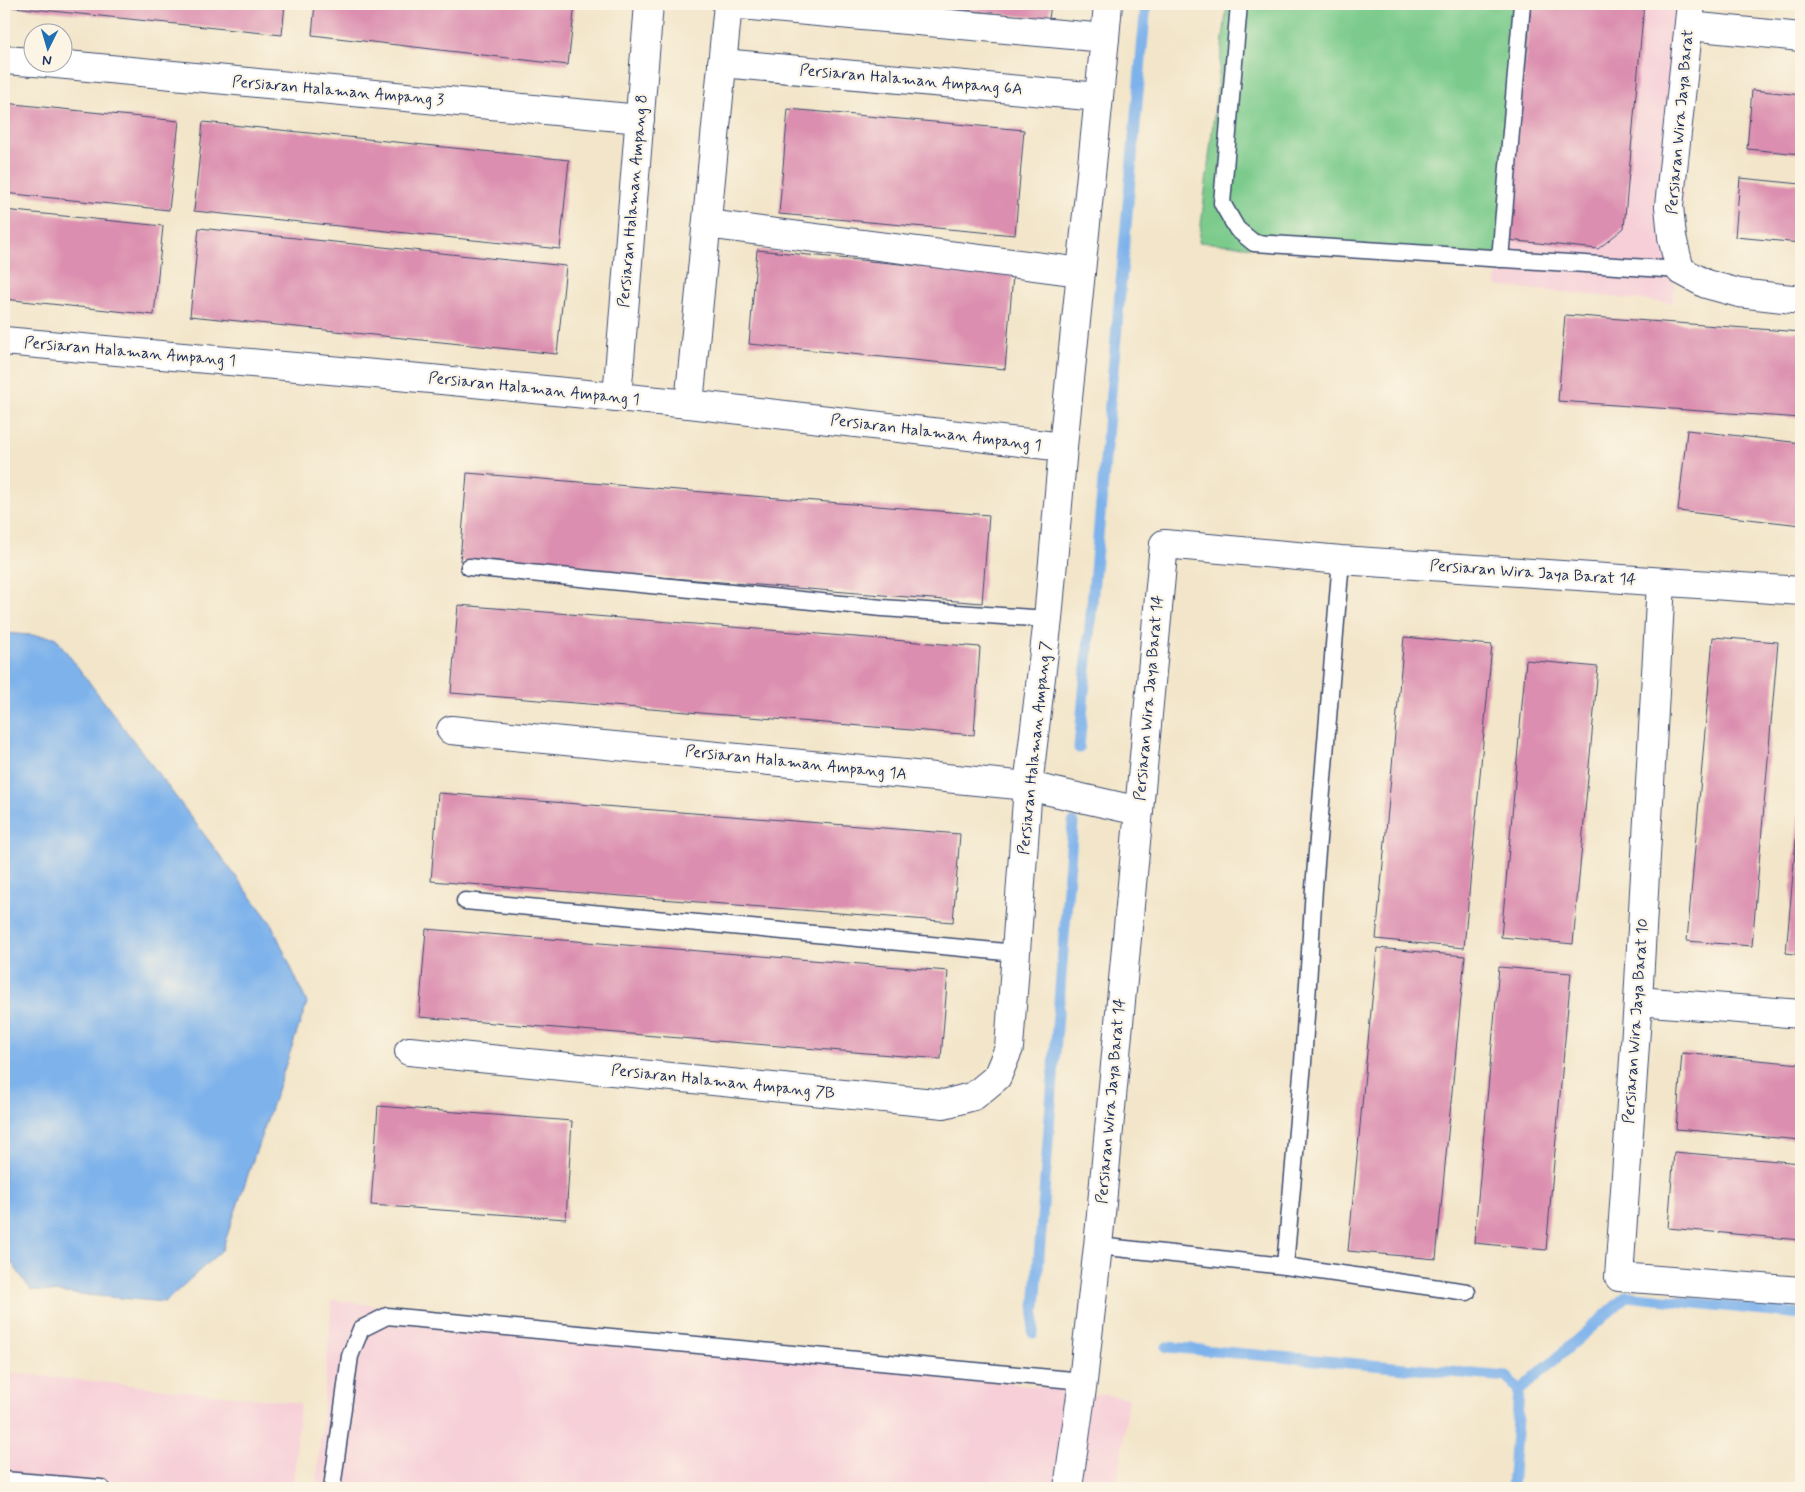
<svg xmlns="http://www.w3.org/2000/svg" width="1805" height="1492" font-family="Mynerve,sans-serif">
	<style>
		.built { fill: #f6cfd8 }
		.green { fill: #7bcb8c; stroke: #4b7d75 }
		.water { fill: #7eb2eb; stroke: #4c70a4 }
		.lines { fill: none; stroke-linecap: round; stroke-linejoin: round }
		.stream { stroke: #7eb2eb; stroke-width: 11 }
		.building { fill: #db8eaf }
		.lane-casing { stroke: #3b4a6e; stroke-width: 19 }
		.street-casing { stroke: #3b4a6e; stroke-width: 30 }
		.lane { stroke: #fff; stroke-width: 16 }
		.street { stroke: #fff; stroke-width: 28 }
		.labels { text-anchor: middle; dominant-baseline: central; stroke-width: 4.5; stroke-linejoin: round; paint-order: stroke }
		.street-label { font-size: 16px; fill: #1b2f5e; stroke: #fcf5e5 }
	</style>
	<rect width="100%" height="100%" fill="#fcf5e5"/>
	<filter id="ink" filterUnits="userSpaceOnUse"><feTurbulence type="fractalNoise" baseFrequency=".02" numOctaves="2"/><feDisplacementMap in="SourceGraphic" scale="10" xChannelSelector="R" yChannelSelector="G"/><feConvolveMatrix kernelMatrix="1 2 1 2 8 2 1 2 1" color-interpolation-filters="sRGB"/></filter>
	<filter id="wash" filterUnits="userSpaceOnUse"><feTurbulence type="fractalNoise" baseFrequency=".0096" numOctaves="4" result="noise"/><feDisplacementMap in="SourceGraphic" scale="20" xChannelSelector="R" yChannelSelector="G"/><feGaussianBlur stdDeviation="1.12" result="paint"/><feColorMatrix in="noise" values="0 0 0 0 0 0 0 0 0 0 0 0 0 0 0 0 0 1.4 0 .05"/><feComposite in="paint" operator="in"/></filter>
	<g filter="url(#wash)">
		<rect width="100%" height="100%" fill="#f2e5c9"/>
		<g class="built">
			<polygon points="1523,4 1701,4 1673,303 1496,286"/>
			<polygon points="332,1300 1129,1398 1117,1488 316,1488"/>
			<polygon points="4,1372 300,1403 293,1488 4,1488"/>
		</g>
		<polygon class="green" points="1227,4 1529,4 1502,269 1199,242"/>
		<polygon class="water" points="4,633 55,637 271,923 307,1003 222,1250 165,1302 31,1290 4,1252"/>
		<g class="lines">
			<g class="stream">
				<polyline points="1079,748 1146,4"/>
				<polyline points="1033,1333 1073,823"/>
				<polyline points="1167,1347 1507,1377 1519,1391"/>
				<polyline points="1512,1488 1519,1391 1627,1296 1801,1314"/>
			</g>
		</g>
		<g id="blocks">
			<g class="building">
				<polygon points="4,4 285,4 282,35 4,6"/>
				<polygon points="315,4 575,4 568,65 312,35"/>
				<polygon points="913,4 1051,4 1049,19 913,5"/>
				<polygon points="1531,4 1644,4 1624,228 1598,249 1507,240"/>
				<polygon points="1752,90 1801,95 1801,154 1747,149"/>
				<polygon points="4,103 179,121 169,210 4,193"/>
				<polygon points="788,109 1024,130 1015,235 779,214"/>
				<polygon points="203,122 569,160 560,249 194,211"/>
				<polygon points="1740,178 1801,184 1801,243 1735,237"/>
				<polygon points="4,210 163,226 154,315 4,299"/>
				<polygon points="199,228 566,266 557,354 190,316"/>
				<polygon points="757,250 1013,275 1005,369 749,344"/>
				<polygon points="1565,315 1801,332 1801,418 1558,401"/>
				<polygon points="1687,430 1801,443 1801,525 1678,511"/>
				<polygon points="467,473 989,515 982,603 460,561"/>
				<polygon points="458,605 980,647 974,735 451,693"/>
				<polygon points="1404,637 1492,645 1464,948 1376,939"/>
				<polygon points="1713,637 1778,642 1752,946 1687,941"/>
				<polygon points="1526,660 1598,667 1573,944 1501,937"/>
				<polygon points="438,793 960,834 953,922 431,881"/>
				<polygon points="1800,795 1801,795 1801,955 1786,953"/>
				<polygon points="426,929 948,971 941,1059 419,1017"/>
				<polygon points="1377,948 1465,956 1436,1259 1348,1251"/>
				<polygon points="1499,967 1571,973 1546,1250 1474,1243"/>
				<polygon points="1682,1053 1801,1064 1801,1140 1676,1129"/>
				<polygon points="378,1106 572,1121 566,1219 371,1205"/>
				<polygon points="1674,1152 1801,1163 1801,1240 1668,1228"/>
			</g>
		</g>
	</g>
	<g filter="url(#ink)">
		<use href="#blocks" fill-opacity="0" stroke="#3b4a6e" stroke-width="1"/>
		<g class="lines">
			<g class="lane-casing">
				<g id="lane">
					<polyline points="1239,4 1222,203 1237,229 1254,243 1680,270"/>
					<polyline points="1500,259 1522,4"/>
					<polyline points="469,567 882,608 1048,619"/>
					<polyline points="465,901 1016,953"/>
					<polyline points="1098,1246 1285,1266 1467,1292"/>
					<polyline points="1285,1266 1303,1063 1314,888 1341,560"/>
					<polyline points="4,1480 101,1488"/>
					<polyline points="332,1488 350,1356 361,1329 387,1316 1083,1381"/>
				</g>
			</g>
			<g class="street-casing">
				<g id="street">
					<polyline points="729,4 1105,38 1108,4"/>
					<polyline points="1691,4 1669,206 1672,237 1680,270 1706,284 1739,293 1801,300"/>
					<polyline points="1689,26 1801,37"/>
					<polyline points="4,60 32,62"/>
					<polyline points="35,62 640,119"/>
					<polyline points="722,63 1099,97"/>
					<polyline points="707,224 1081,272"/>
					<polyline points="4,341 431,379 689,404 1063,447"/>
					<polyline points="617,397 649,4"/>
					<polyline points="689,404 728,4"/>
					<polyline points="1661,583 1638,1001 1619,1277 1801,1291"/>
					<polyline points="451,730 1028,786 1139,811"/>
					<polyline points="1638,1001 1801,1014"/>
					<polyline points="409,1051 944,1104 974,1096 997,1077 1009,1048 1028,786 1048,619 1063,447 1105,38"/>
					<polyline points="1068,1488 1083,1381 1098,1246 1164,544 1341,560 1801,591"/>
				</g>
			</g>
			<use href="#lane" class="lane"/>
			<use href="#street" class="street"/>
		</g>
	</g>
	<g class="labels">
		<g class="street-label">
			<text transform="translate(911 80) rotate(5)">Persiaran Halaman Ampang 6A</text>
			<text transform="translate(338 91) rotate(5)">Persiaran Halaman Ampang 3</text>
			<text transform="translate(1680 122) rotate(-85)">Persiaran Wira Jaya Barat</text>
			<text transform="translate(633 201) rotate(-85)">Persiaran Halaman Ampang 8</text>
			<text transform="translate(130 352) rotate(5)">Persiaran Halaman Ampang 1</text>
			<text transform="translate(534 389) rotate(6)">Persiaran Halaman Ampang 1</text>
			<text transform="translate(936 433) rotate(7)">Persiaran Halaman Ampang 1</text>
			<text transform="translate(1533 573) rotate(4)">Persiaran Wira Jaya Barat 14</text>
			<text transform="translate(1149 698) rotate(-85)">Persiaran Wira Jaya Barat 14</text>
			<text transform="translate(1035 748) rotate(-84)">Persiaran Halaman Ampang 7</text>
			<text transform="translate(796 763) rotate(6)">Persiaran Halaman Ampang 1A</text>
			<text transform="translate(1636 1021) rotate(-86)">Persiaran Wira Jaya Barat 10</text>
			<text transform="translate(723 1082) rotate(6)">Persiaran Halaman Ampang 7B</text>
			<text transform="translate(1111 1101) rotate(-85)">Persiaran Wira Jaya Barat 14</text>
		</g>
	</g>
	<rect width="1805" height="1492" fill="none" stroke="#fcf5e5" stroke-width="20"/>
	<g transform="translate(48 48) rotate(185)"><circle r="24" fill="#fcf5e5" stroke="#a2a6af"/>
	<path d="M0-4L9 19L0 12L-9 19Z" fill="#1f6fb2"/>
	<text y="-8" font-size="14" font-weight="bold" text-anchor="middle" fill="#1b2f5e">N</text>
	</g>
</svg>
